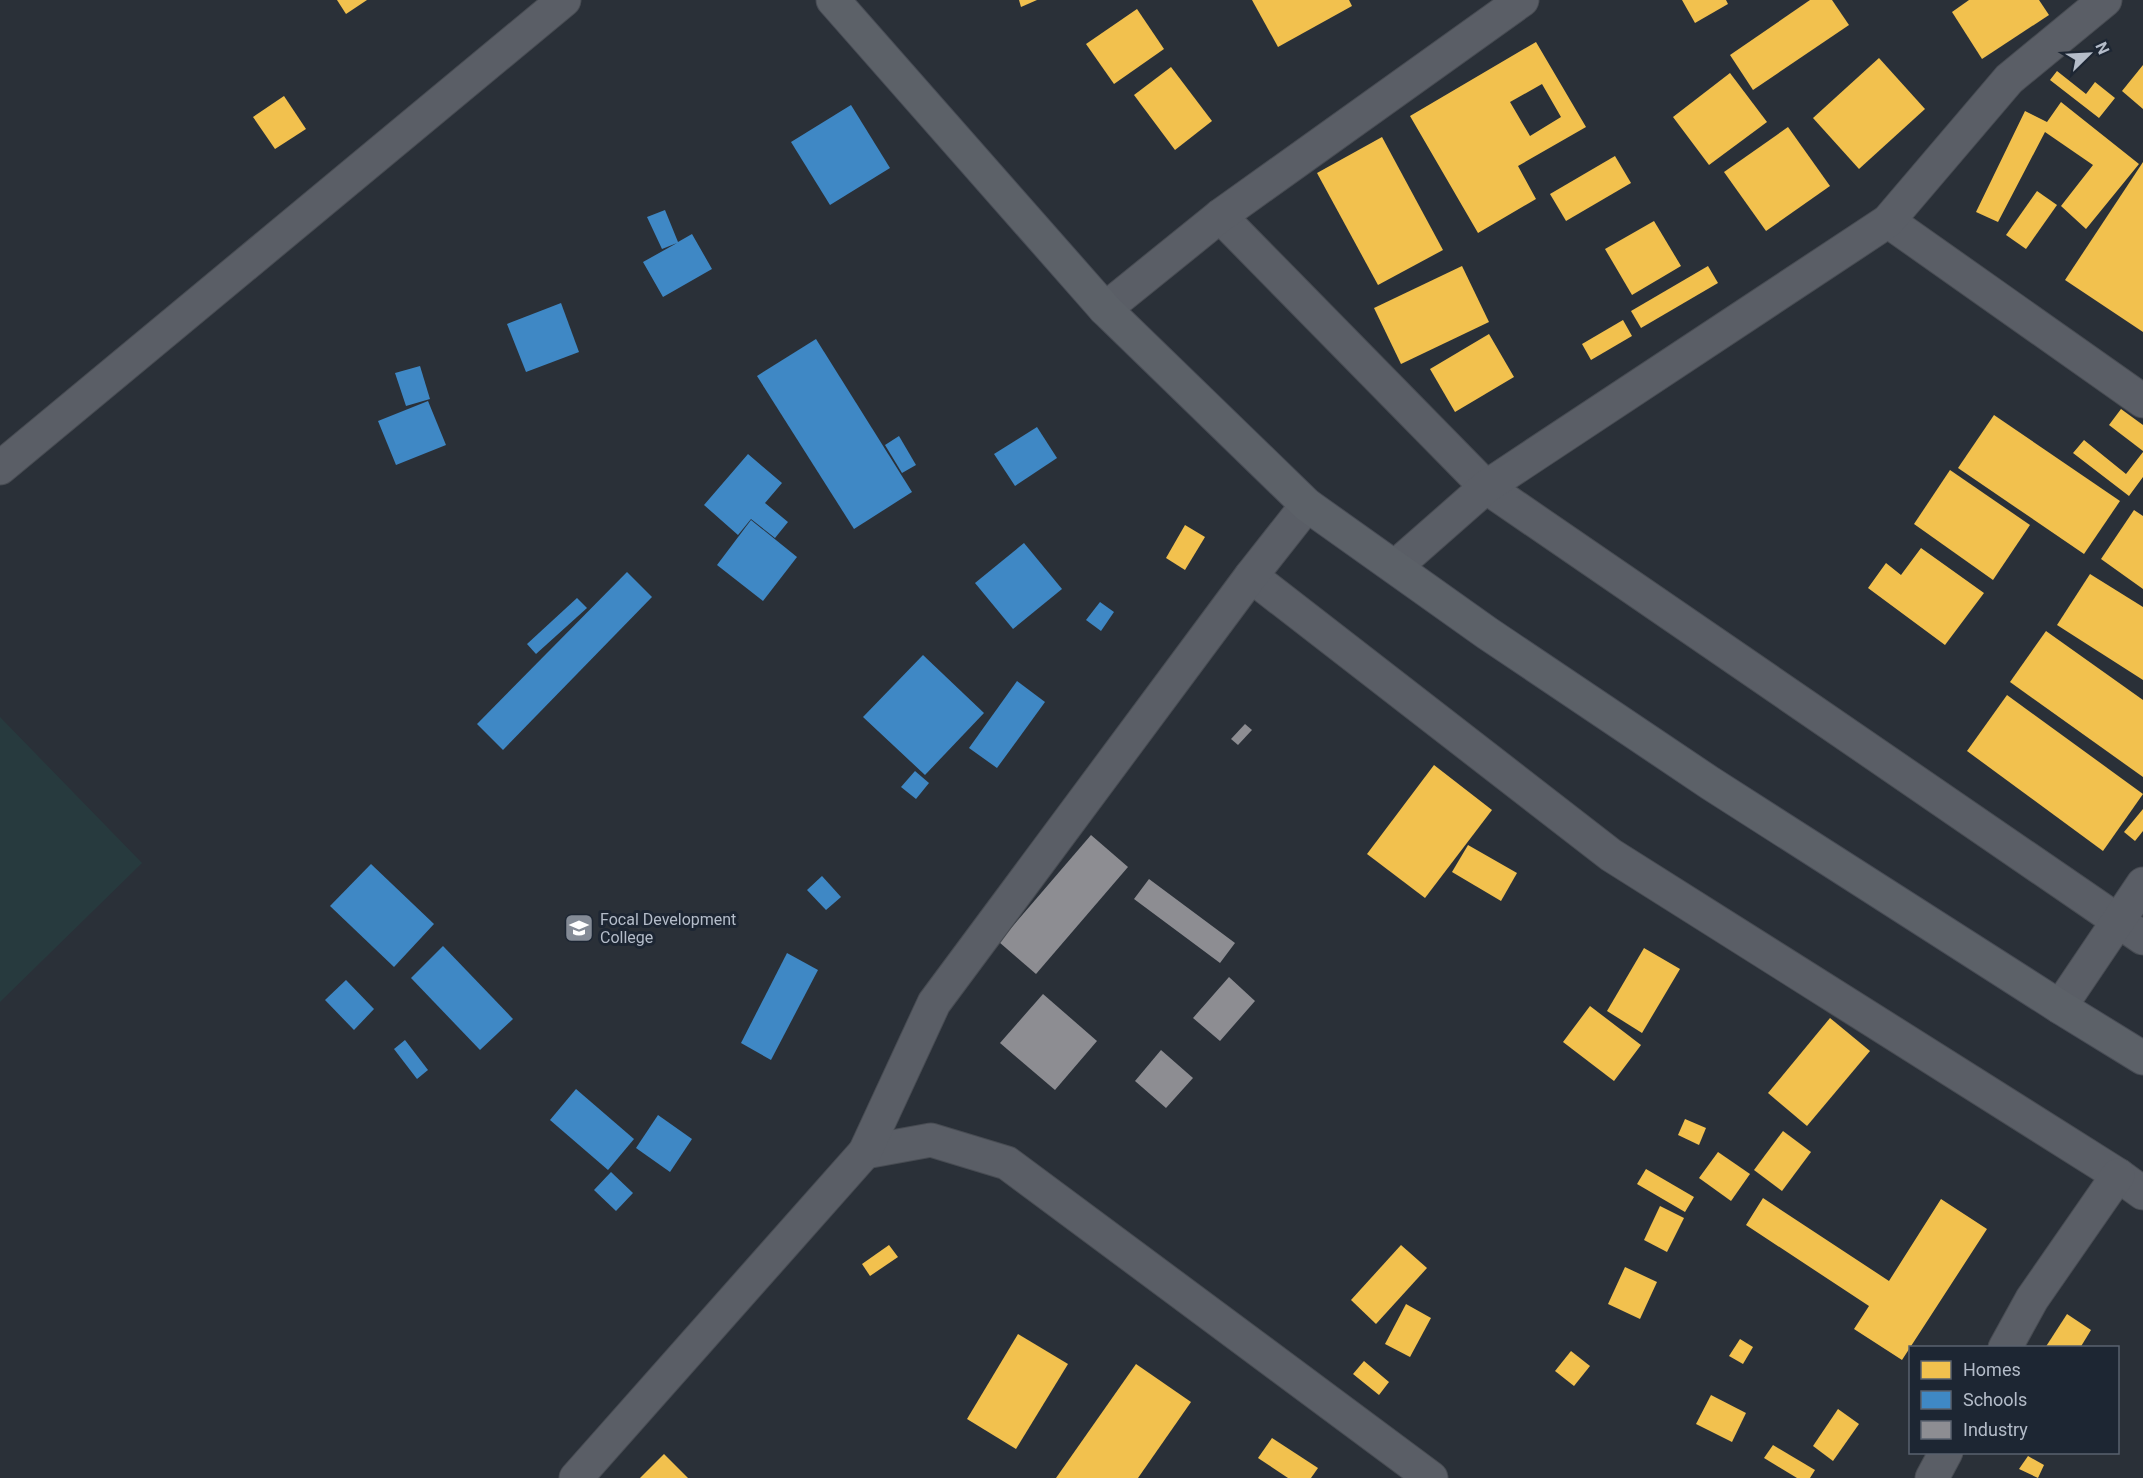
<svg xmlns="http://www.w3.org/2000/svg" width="2143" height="1478" font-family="Roboto,sans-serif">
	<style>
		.garden { fill: #273a3e }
		.homes { fill: #f2c14e; fill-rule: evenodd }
		.schools { fill: #3f88c5 }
		.industry { fill: #8d8d92 }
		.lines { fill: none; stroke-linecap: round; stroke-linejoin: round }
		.minor-casing { stroke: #484c53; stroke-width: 35 }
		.major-casing { stroke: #484c55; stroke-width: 35 }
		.minor { stroke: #5a5e66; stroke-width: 33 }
		.major { stroke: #5c6168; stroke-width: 33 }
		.labels { text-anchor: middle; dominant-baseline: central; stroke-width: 6; stroke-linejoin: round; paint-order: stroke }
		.poi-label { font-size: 16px; fill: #b4bcc9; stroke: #1d2633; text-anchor: start }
	</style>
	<rect width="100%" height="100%" fill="#2a3038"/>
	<polygon class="garden" points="0,717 142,863 0,1002"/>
	<g class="homes">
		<polygon points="337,0 367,0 346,14"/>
		<polygon points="1019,0 1037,0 1021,7"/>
		<polygon points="1252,0 1349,0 1352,6 1278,47"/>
		<polygon points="1682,0 1726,0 1728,4 1695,23"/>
		<polygon points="1810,0 1832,0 1849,25 1753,90 1730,55"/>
		<polygon points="1969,0 2039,0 2049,15 1982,59 1952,12"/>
		<polygon points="1137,9 1164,49 1114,84 1086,44"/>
		<path d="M1536,42l50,85 -68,39 18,33 -58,34 -68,-117zM1542,84l19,33 -31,19 -20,-34z"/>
		<polygon points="1879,58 1925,109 1859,169 1813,118"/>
		<polygon points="2143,65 2143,109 2122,91"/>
		<polygon points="1171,67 1212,121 1175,150 1134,95"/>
		<polygon points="2057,71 2086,94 2095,82 2115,98 2099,118 2050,80"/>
		<polygon points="1730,73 1767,122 1709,165 1673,117"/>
		<polygon points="284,96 306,129 275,149 253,117"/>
		<polygon points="2061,102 2139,164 2086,229 2061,206 2093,165 2045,132 1998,222 1976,212 2025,111 2047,122"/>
		<polygon points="1788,127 1830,186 1766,231 1724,172"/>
		<polygon points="1382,137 1443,250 1378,285 1317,173"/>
		<polygon points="1615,156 1631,183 1566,221 1550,194"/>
		<polygon points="2143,162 2143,332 2065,280"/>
		<polygon points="2037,191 2057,205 2026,249 2006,235"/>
		<polygon points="1654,221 1681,266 1632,295 1605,249"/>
		<polygon points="1462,266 1489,322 1401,364 1374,308"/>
		<polygon points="1708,266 1718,283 1641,328 1631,311"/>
		<polygon points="1623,320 1632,336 1591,360 1582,344"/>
		<polygon points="1489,334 1514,377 1455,412 1430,369"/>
		<polygon points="2121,409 2143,425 2143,451 2109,425"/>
		<polygon points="1994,415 2120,501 2084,554 1958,468"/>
		<polygon points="2084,440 2126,474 2143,452 2143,477 2129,496 2073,453"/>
		<polygon points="1950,470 2030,525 1993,580 1914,524"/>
		<polygon points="2134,510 2143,516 2143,589 2101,559"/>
		<polygon points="1185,525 1205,537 1185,570 1166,558"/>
		<polygon points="1921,548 1984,593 1945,645 1868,588 1886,563 1901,575"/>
		<polygon points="2090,574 2143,607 2143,680 2057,625"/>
		<polygon points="2046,631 2143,700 2143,777 2010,682"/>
		<polygon points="2007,695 2143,794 2103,851 1967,751"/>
		<polygon points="1434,765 1492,810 1425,898 1367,854"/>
		<polygon points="2143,809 2143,831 2135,841 2124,832"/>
		<polygon points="1468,845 1517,873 1501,901 1452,872"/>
		<polygon points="1644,948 1680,969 1642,1033 1607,1011"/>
		<polygon points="1590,1006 1641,1045 1614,1081 1563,1042"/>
		<polygon points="1830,1018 1870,1051 1807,1126 1768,1093"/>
		<polygon points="1685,1119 1706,1128 1699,1145 1678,1135"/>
		<polygon points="1783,1131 1811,1152 1782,1191 1754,1170"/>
		<polygon points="1718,1152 1750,1174 1731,1201 1699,1178"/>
		<polygon points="1646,1169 1694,1197 1685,1212 1637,1184"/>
		<polygon points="1763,1198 1889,1281 1941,1199 1987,1229 1902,1360 1854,1329 1869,1306 1746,1225"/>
		<polygon points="1660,1206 1684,1218 1667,1252 1644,1240"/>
		<polygon points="889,1245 898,1257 870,1276 862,1264"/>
		<polygon points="1401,1245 1427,1268 1376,1324 1351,1300"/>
		<polygon points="1625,1267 1657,1282 1640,1319 1608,1304"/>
		<polygon points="1406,1304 1431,1318 1410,1357 1385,1344"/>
		<polygon points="2067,1314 2091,1330 2080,1348 2045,1348"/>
		<polygon points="1018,1334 1068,1364 1016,1449 967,1419"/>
		<polygon points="1740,1339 1753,1347 1743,1364 1729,1356"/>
		<polygon points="1571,1351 1590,1366 1574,1386 1555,1371"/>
		<polygon points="1364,1361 1389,1382 1379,1395 1353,1374"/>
		<polygon points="1136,1364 1191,1402 1138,1478 1056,1478"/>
		<polygon points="1711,1395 1746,1413 1732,1442 1696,1424"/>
		<polygon points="1838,1409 1859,1424 1833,1461 1813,1446"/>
		<polygon points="1272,1438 1318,1468 1311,1478 1288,1478 1258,1458"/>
		<polygon points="1773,1445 1815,1470 1810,1478 1797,1478 1764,1458"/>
		<polygon points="664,1454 688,1478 640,1478"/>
		<polygon points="2028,1456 2044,1465 2038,1478 2019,1469"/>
	</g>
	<g class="schools">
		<polygon points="851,105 890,168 830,205 791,142"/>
		<polygon points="665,210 678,242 692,234 712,269 663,297 643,262 677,243 662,249 647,217"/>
		<polygon points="561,303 579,352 526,372 507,324"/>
		<polygon points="816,339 912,492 854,529 757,376"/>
		<polygon points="420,366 430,399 406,406 395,373"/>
		<polygon points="428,401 446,445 396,465 378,421"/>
		<polygon points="1037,427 1057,458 1015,486 994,454"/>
		<polygon points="899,436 916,465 902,473 885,445"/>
		<polygon points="748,454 782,483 765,503 788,522 775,538 751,519 738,535 704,505"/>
		<polygon points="751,520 797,557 763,601 717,565"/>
		<polygon points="1024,543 1062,589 1013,629 975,583"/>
		<polygon points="627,572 652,597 503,750 477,724"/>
		<polygon points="577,598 587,608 536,654 527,644"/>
		<polygon points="1100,602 1114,612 1101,631 1086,620"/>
		<polygon points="923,655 984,713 925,775 863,717"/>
		<polygon points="1017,681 1045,702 997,768 969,748"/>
		<polygon points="915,771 929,783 916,799 901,787"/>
		<polygon points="371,864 434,924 394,967 330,906"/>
		<polygon points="822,876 841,897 826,910 807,890"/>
		<polygon points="443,946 513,1019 480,1050 411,978"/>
		<polygon points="787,953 818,970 771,1060 741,1043"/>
		<polygon points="346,980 374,1009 354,1030 325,1000"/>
		<polygon points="405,1040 428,1070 417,1079 394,1049"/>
		<polygon points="576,1089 634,1139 608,1170 550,1120"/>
		<polygon points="658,1115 692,1139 670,1172 636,1148"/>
		<polygon points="611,1172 633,1193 616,1211 594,1190"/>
	</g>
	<g class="industry">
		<polygon points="1245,724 1252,730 1238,745 1231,739"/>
		<polygon points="1091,835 1128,867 1036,974 999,942"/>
		<polygon points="1149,879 1235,943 1220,963 1134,899"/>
		<polygon points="1229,977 1255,1001 1220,1041 1193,1018"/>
		<polygon points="1043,994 1097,1041 1055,1090 1000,1043"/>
		<polygon points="1161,1050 1193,1078 1166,1108 1135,1081"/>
	</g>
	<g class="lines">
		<g class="minor-casing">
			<g id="minor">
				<polyline points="1220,216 1486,487 2143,938"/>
				<polyline points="1888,221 2143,401"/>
				<polyline points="1105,309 1220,216 1522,0"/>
				<polyline points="0,468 564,0"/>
				<polyline points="1395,567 1486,487 1888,221 2009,79 2105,0"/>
				<polyline points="1251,576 1611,855 2118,1175 2143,1193"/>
				<polyline points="2060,1007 2143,884"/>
				<polyline points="865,1152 931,1140 1007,1163 1431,1478"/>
				<polyline points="2005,1348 2032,1299 2118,1175"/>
				<polyline points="576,1478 865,1152 934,1003 1251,576 1307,505"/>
				<polyline points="1932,1478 1946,1452"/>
			</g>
		</g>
		<g class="major-casing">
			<polyline id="major" points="833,0 1105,309 1307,505 1487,633 1710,783 2060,1007 2143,1058"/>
		</g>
		<use href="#minor" class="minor"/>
		<use href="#major" class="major"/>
	</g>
	<defs>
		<g id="university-square" transform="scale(1.5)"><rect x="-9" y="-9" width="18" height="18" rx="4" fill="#848b96" stroke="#1d2633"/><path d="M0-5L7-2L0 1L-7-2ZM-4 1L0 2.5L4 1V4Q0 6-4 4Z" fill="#fff"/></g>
	</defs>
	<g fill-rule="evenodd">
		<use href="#university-square" x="579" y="928"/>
	</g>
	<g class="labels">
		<g class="poi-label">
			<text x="600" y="919">Focal Development<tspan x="600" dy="18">College</tspan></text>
		</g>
	</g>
	<rect x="1909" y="1346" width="210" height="108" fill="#1d2633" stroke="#59626f" stroke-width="1.5"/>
	<rect x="1921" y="1361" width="30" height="18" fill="#f2c14e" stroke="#59626f" stroke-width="1.5"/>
	<text x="1963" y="1376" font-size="18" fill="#b4bcc9">Homes</text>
	<rect x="1921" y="1391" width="30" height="18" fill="#3f88c5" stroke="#59626f" stroke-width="1.5"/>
	<text x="1963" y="1406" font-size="18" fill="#b4bcc9">Schools</text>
	<rect x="1921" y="1421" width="30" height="18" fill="#8d8d92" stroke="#59626f" stroke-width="1.5"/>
	<text x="1963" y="1436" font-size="18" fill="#b4bcc9">Industry</text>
	<g transform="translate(2089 54) rotate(66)" stroke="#1d2633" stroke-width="4.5" paint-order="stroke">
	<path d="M0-4.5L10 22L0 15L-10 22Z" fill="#b4bcc9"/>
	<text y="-9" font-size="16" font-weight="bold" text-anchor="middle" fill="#b4bcc9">N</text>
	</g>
</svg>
